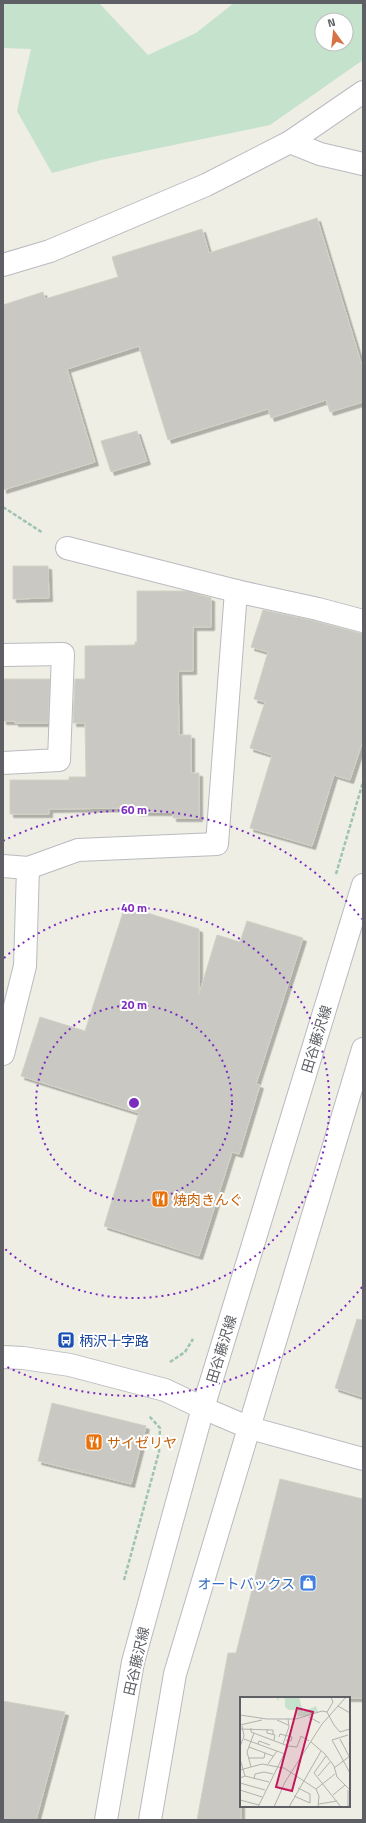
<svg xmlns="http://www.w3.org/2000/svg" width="366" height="1823" font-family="'Titillium Web','Noto Sans JP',sans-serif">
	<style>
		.green { fill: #c5e2cc; fill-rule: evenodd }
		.building { fill: #c9c8c2; stroke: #d2d1c4; filter: url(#shadow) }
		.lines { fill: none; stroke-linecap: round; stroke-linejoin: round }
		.minor-casing { stroke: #babbc0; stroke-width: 24 }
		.tertiary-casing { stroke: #babbc0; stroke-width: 24 }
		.secondary-casing { stroke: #b9babf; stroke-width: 24 }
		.path { stroke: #9ec3b1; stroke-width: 2.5; stroke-dasharray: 4 2; stroke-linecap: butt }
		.minor { stroke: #fff; stroke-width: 22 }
		.tertiary { stroke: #fff; stroke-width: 22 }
		.secondary { stroke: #fff; stroke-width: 22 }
		.ring { fill: none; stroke: #7b2cbf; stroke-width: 2; stroke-dasharray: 2 4 }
		.labels { text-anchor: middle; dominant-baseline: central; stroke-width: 4; stroke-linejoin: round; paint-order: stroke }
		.street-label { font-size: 14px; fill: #5d5f64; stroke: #fff }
		.food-label { font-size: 14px; fill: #c56008; stroke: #fff; text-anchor: start }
		.transit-label { font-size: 14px; fill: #164399; stroke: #fff; text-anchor: start }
		.shop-label { font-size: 14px; fill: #366cbe; stroke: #fff; text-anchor: end }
		.inset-road { fill: none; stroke: #b0b1ad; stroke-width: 1 }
		.view { fill: #c2185b; fill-opacity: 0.15; stroke: #c2185b; stroke-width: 2 }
		.inset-edge { fill: none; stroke: #5d5f64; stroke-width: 2 }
		.centre { fill: #7b2cbf; stroke: #fff; stroke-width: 2 }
		.ring-label { font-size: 12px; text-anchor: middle; font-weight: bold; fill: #7b2cbf; stroke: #fff; stroke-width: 4; stroke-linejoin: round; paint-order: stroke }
	</style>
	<defs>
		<filter id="shadow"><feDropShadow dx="3.5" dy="3.5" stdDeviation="0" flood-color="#0004"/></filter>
	</defs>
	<rect width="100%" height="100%" fill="#eeeee5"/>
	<path class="green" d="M3,3h96l49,52 48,-22 38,-30h129v57l-93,65 -169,35 -49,13 -35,-62 14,-62 -28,-1zM322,20h24v24h-24z"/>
	<g class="building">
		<polygon points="317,218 363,369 363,402 330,412 326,400 271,418 268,409 168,440 139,346 67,369 95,462 3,490 3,305 43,292 45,299 118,277 112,257 202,229 209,253"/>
		<polygon points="137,431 147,461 111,472 101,441"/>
		<polygon points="13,566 48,566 49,598 13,599"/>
		<polygon points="137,591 187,591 211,598 211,627 193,627 193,671 178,671 179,735 191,735 191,773 199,773 199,818 173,818 173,812 136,812 136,808 49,809 49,814 10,814 10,780 69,780 69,777 86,777 85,723 73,723 75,679 85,679 85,646 135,645 135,642 137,642"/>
		<polygon points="263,610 315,621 363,634 363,740 350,780 334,775 312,846 250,828 272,755 250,748 265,702 254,699 268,652 251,647"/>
		<polygon points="3,679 50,679 48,723 15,723 15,721 3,721"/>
		<polygon points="125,906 199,929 199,994 217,935 240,942 247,921 303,938 256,1084 260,1085 239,1154 232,1152 199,1256 104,1226 139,1113 21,1076 40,1017 85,1031"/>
		<polygon points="357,1319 363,1320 363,1397 335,1388"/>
		<polygon points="52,1403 146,1426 131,1484 38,1461"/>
		<polygon points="280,1479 363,1499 363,1698 241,1698 241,1820 197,1820 228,1653 236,1653"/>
		<polygon points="3,1701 65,1712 36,1820 3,1820"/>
	</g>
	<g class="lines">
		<g class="minor-casing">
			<g id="minor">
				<polyline points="290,142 320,154 363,164"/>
				<polyline points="67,548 236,591"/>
				<polyline points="3,655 63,654 59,760 3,763"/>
				<polyline points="3,866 28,868 78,850 217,844 236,591 318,609 363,621"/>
				<polyline points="3,1054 25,966 28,868"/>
			</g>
		</g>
		<g class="tertiary-casing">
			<g id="tertiary">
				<polyline points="3,265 50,251 206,185 290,142 363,92"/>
				<polyline points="3,1357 23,1358 70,1365 165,1390 203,1408 250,1428 363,1459"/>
			</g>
		</g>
		<g class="secondary-casing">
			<g id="secondary">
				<polyline points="106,1820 133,1662 203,1408 363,885"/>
				<polyline points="150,1820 175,1674 363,1049"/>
			</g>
		</g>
		<g class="path">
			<polyline points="3,507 43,533"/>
			<polyline points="336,874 363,782"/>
			<polyline points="170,1362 185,1352 193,1339"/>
			<polyline points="124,1580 159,1452 160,1428 149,1416"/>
		</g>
		<use href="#minor" class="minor"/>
		<use href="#tertiary" class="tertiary"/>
		<use href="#secondary" class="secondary"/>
	</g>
	<g class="ring">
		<circle cx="134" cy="1103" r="98"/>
		<path d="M4 958A195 195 0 1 1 4 1248"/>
		<path d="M362 1287A293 293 0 0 1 3 1365M3 841A293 293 0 0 1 362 919"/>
	</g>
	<defs>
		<g id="restaurant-square" transform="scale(0.9)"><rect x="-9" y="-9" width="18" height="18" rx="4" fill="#e8710a" stroke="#fff"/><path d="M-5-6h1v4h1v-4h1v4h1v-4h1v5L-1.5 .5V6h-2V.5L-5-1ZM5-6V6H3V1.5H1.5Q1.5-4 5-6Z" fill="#fff"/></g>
		<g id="bus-square" transform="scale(0.9)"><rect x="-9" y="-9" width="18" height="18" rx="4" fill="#1a4fb4" stroke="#fff"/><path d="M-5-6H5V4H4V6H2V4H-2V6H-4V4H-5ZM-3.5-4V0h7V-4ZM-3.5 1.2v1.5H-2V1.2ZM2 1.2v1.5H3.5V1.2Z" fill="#fff"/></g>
		<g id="shop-square" transform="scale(0.9)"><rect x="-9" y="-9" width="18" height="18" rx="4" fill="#3f7fe0" stroke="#fff"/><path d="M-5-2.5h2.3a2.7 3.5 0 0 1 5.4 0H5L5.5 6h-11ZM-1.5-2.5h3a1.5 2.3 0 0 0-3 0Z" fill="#fff"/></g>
	</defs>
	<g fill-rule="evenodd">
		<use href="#restaurant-square" x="160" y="1199"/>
		<use href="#bus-square" x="66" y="1340"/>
		<use href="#restaurant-square" x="94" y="1442"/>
		<use href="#shop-square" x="308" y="1583"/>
	</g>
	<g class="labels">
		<g class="street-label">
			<text transform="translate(316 1039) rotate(-73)">田谷藤沢線</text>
			<text transform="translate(221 1349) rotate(-73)">田谷藤沢線</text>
			<text transform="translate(136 1661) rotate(-77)">田谷藤沢線</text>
		</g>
		<g class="food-label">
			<text x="173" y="1199">焼肉きんぐ</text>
			<text x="107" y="1442">サイゼリヤ</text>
		</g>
		<g class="transit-label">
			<text x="79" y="1340">柄沢十字路</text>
		</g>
		<g class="shop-label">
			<text x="295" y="1583">オートバックス</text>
		</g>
	</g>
	<g transform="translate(240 1697)">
		<rect width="110" height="110" fill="#eeeee5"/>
		<path d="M37,0h22l4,15 13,-6 2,6 -11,4h-10l1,-6h-9l-4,-3v-8l-5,-2 -3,4z" fill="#c5e2cc"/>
		<path class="inset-road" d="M91,0l2,5 -6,10 7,13 6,7 10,-3M98,9l12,7M0,18l27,4h29l26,-8 5,1M69,20l11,6M37,23l11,5M0,28l22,-5M11,31v4l37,14 9,1 4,-11 8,5M0,32l33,1v4M27,32v4l8,2 -1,5M108,38l-16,5 18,33M39,40l1,-3 12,3 -1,4 -5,-1M4,42l41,15M100,42l10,19M71,45l14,12 9,12 3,11 13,13M18,47l1,-3 11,4M43,47l6,-17 -1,-8M0,50l4,-11 -2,-10M9,50l24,9M86,59l-12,17 27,34M9,61h15l1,-5M0,62l5,17M28,67l9,-13M11,70l-4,-15 7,-19M94,71l16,-12M0,73l22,-6 22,4 32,21 3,7 -1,11M78,79l12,-14M0,81l5,-2 24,6M14,82l1,-5 9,-2 9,2M0,86l25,7M76,92l19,-15M0,93l22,7M93,98l12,-10M54,99l16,7v-9l-12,-6M0,103l19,5M79,107l18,-3M18,110l30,-61M34,110l11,-25 37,-58 24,-27M49,110l32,-56M108,110v-17"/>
		<path class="view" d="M57,11l16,4 -21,79 -16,-4z"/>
		<rect width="110" height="110" class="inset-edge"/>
	</g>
	<circle cx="134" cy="1103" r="6" class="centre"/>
	<g class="ring-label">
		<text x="134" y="814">60 m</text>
		<text x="134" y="912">40 m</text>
		<text x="134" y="1009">20 m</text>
	</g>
	<rect width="366" height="1823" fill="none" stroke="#5d5f64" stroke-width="8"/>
	<g transform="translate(334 32) rotate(345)"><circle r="19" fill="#ffffff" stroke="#bebfc1"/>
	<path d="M0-3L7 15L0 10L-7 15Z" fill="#d67243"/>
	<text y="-6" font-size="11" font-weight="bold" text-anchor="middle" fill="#5d5f64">N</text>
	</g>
</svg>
